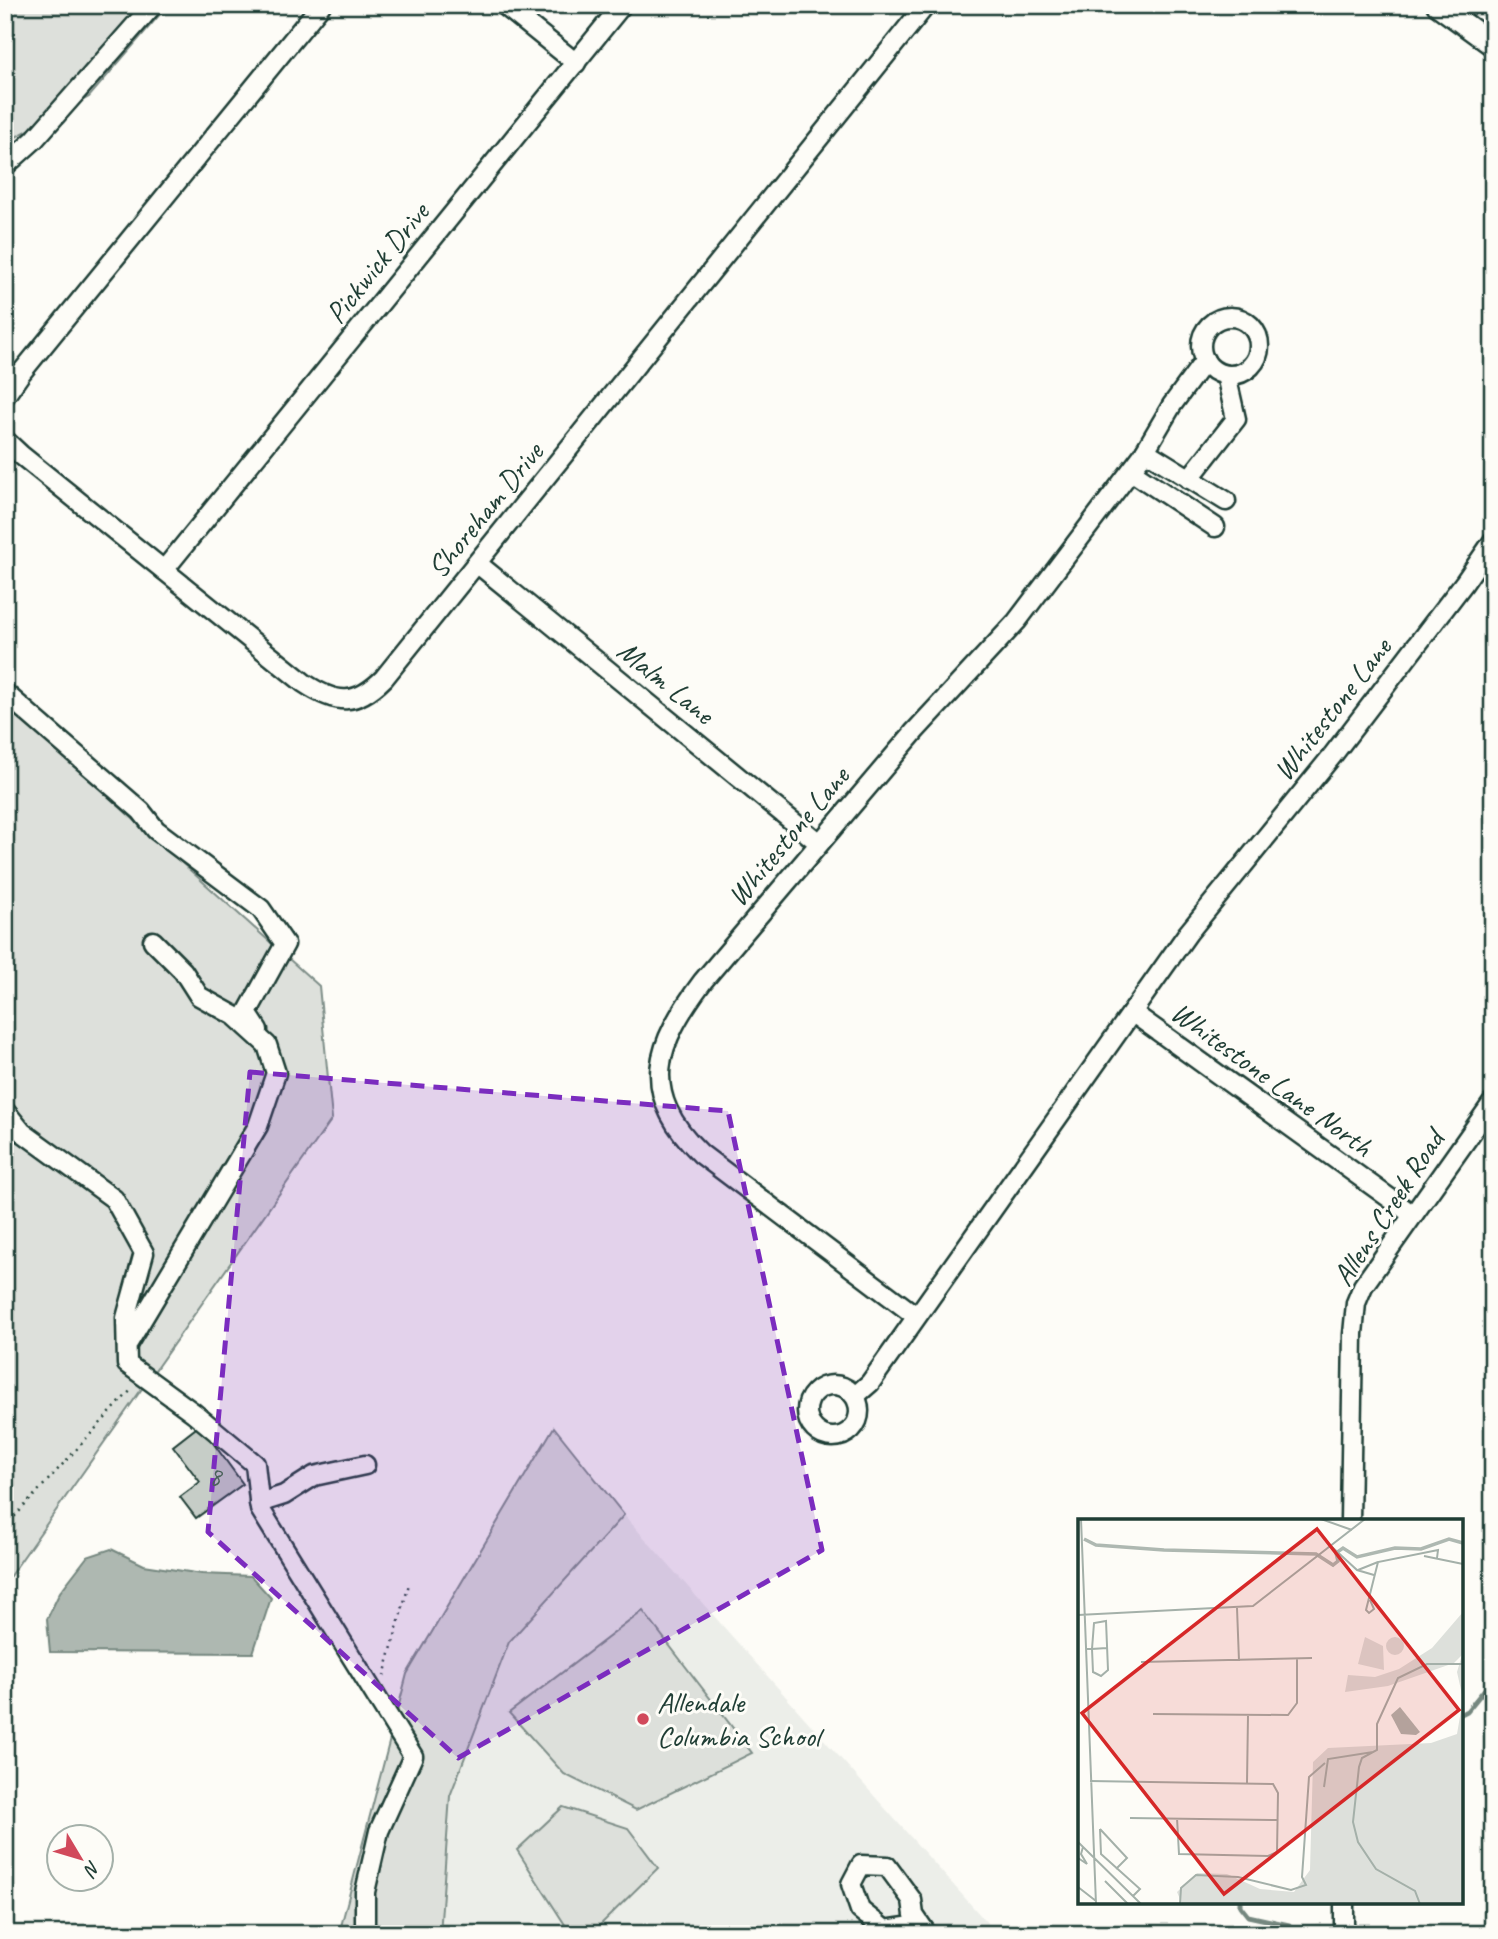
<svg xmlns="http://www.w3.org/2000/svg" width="1498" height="1939" font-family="Caveat,sans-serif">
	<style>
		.built { fill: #eceee9 }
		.green { fill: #dde0db; stroke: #7e8e88; stroke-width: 2 }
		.water { fill: #aeb8b1; stroke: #75877f; stroke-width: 2 }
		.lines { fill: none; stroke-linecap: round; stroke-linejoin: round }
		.stream { stroke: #75877f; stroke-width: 5 }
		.building { fill: #c6cdc7; stroke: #1f3d34; stroke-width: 2 }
		.minor-casing { stroke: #1f3d34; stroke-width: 23 }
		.major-casing { stroke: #1f3d34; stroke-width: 26 }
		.path { stroke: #1f3d34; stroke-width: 2.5; stroke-dasharray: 2 5; stroke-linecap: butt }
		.minor { stroke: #fdfcf7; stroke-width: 18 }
		.major { stroke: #fdfcf7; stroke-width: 21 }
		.marked { fill: #7b2cbf; fill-opacity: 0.2; stroke: #7b2cbf; stroke-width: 5; stroke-dasharray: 14 9; stroke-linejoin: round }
		.poi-dot { fill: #d1495b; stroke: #fdfcf7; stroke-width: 2.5 }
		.labels { text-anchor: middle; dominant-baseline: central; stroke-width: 6; stroke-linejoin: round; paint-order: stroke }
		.number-label { font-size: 26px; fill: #496159 }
		.street-label { font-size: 30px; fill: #1f3d34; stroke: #fdfcf7 }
		.poi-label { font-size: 30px; fill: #1f3d34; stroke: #fdfcf7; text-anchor: start }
		.inset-river { fill: none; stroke: #aeb8b1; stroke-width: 3.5 }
		.inset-road { fill: none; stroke: #a4b0a9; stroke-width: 2 }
		.view { fill: #d62828; fill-opacity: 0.15; stroke: #d62828; stroke-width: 3.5 }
		.inset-edge { fill: none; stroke: #1f3d34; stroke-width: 3.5 }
	</style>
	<rect width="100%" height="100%" fill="#fdfcf7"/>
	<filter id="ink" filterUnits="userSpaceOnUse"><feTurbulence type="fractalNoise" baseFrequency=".0143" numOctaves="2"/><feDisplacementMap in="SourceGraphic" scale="14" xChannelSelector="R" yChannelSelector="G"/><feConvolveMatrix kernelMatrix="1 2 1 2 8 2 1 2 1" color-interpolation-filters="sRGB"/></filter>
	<g filter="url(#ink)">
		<g class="built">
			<polygon points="624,1515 997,1934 440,1934 450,1796 509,1642"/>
			<polygon points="1321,1923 1321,1934 1264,1934"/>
		</g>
		<g class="green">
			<polygon points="5,5 168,5 89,97 5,143"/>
			<polygon points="5,704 319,986 332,1119 5,1583"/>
			<polygon points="554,1427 624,1515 509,1642 450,1796 440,1934 339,1934 407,1674"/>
			<polygon points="643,1611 752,1753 636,1810 564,1774 509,1713"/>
			<polygon points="563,1807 628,1828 658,1868 591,1934 571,1934 517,1850"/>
		</g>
		<polygon class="water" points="111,1549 144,1565 202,1574 251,1576 271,1598 253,1653 50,1652 47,1619 60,1592 87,1557"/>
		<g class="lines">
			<g class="stream">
				<polyline points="1461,1714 1467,1711 1493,1679"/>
				<polyline points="1240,1902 1240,1906 1248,1916 1289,1925 1296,1934"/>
			</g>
		</g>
		<polygon class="building" points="200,1425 243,1484 196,1518 180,1497 200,1482 173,1446"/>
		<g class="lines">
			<g class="minor-casing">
				<g id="minor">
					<polyline points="504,5 576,63"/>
					<polyline points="5,166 34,140 153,5"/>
					<circle cx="1230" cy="346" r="29"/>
					<polyline points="5,396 21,373 321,5"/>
					<path d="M5,440l16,15 283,228c33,22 52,23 80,-5l542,-673"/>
					<polyline points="1145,451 1226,501"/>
					<polyline points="1131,471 1215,527"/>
					<polyline points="1189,479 1236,419 1226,375"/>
					<polyline points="478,564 819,843"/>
					<polyline points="164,570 622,5"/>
					<polyline points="5,693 141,811 156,830 261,909 285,944 247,1013 258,1030"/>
					<polyline points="1133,1013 1413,1215"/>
					<polyline points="5,1111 22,1132 114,1199 144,1253 126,1318 127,1364 194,1413 255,1464 260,1509 413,1756 379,1831 365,1892 365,1934"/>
					<path d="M916,1316l-215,-162c-64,-62 -45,-110 2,-173l212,-250 102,-110 125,-165 30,-51 33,-45"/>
					<polyline points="127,1345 258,1126 276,1073 267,1045 235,1016 199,996 183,971 153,941"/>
					<circle cx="833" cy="1411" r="26"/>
					<polyline points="855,1396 870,1383 1188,933 1332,756 1464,583 1493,541"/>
					<polyline points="259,1503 284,1495 314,1476 365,1465"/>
					<polyline points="1350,1521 1353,1334 1356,1303 1363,1286 1493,1102"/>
					<polyline points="1344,1902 1344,1934"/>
					<polyline points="919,1925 885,1930 860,1910 851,1884 861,1865 887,1866 912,1900 914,1915 927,1934"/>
				</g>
			</g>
			<g class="major-casing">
				<polyline id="major" points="1438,5 1493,45"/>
			</g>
			<g class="path">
				<polyline points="5,1527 132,1389"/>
				<polyline points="384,1676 409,1584"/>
			</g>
			<use href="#minor" class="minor"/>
			<use href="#major" class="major"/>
		</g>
	</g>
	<path class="marked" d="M250,1072l478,39 94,439 -364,208 -250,-226z"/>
	<circle class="poi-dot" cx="643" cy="1719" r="7"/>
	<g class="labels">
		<g class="number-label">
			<text x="215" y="1476">8</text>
		</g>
		<g class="street-label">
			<text transform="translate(377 263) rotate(-51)">Pickwick Drive</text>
			<text transform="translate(485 510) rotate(-51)">Shoreham Drive</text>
			<text transform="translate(666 682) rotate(39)">Malm Lane</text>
			<text transform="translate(1332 709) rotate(-52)">Whitestone Lane</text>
			<text transform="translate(788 836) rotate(-50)">Whitestone Lane</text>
			<text transform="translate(1272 1079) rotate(36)">Whitestone Lane North</text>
			<text transform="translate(1388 1208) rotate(-57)">Allens Creek Road</text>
		</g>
		<g class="poi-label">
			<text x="657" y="1702">Allendale<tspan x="657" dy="34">Columbia School</tspan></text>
		</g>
	</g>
	<g transform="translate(1078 1519)">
		<rect width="385" height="385" fill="#fdfcf7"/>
		<path d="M385,93v292h-281l-5,-12 20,-19 30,1 33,15 34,3 16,-22 3,-108 15,-14 103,-5 26,-9 6,-35 -6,-27 5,-17 -8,8 -66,23 -43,6 3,-17 27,2 24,-8 33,-21zM287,118l18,9 1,24 -26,-6zM308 127a9 9 0 1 1 18 0a9 9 0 1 1-18 0Z" fill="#dde0db"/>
		<path d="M322,188l20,25 -4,3 -15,-1 -10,-19z" fill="#aeb8b1"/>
		<path class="inset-river" d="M6,20l12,6 68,5 152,4 17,11 5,-4 -2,-8 7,-5 14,9 38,-9 26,1 28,-10 14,4"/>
		<path class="inset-road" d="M3,0l15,385M243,0l31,11M254,28l25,23 17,5M346,37l39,8M280,51l20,-8M292,81l4,9 -5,4 -3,-3 12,-48 60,-12 -1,8M159,89l2,53M0,96l175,-9 112,-87M8,130h6l2,-26 12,-2 2,49 -7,6 -8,-4 -1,-23 15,-1M63,143l171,-4M75,195l135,1 9,-12v-45M12,262l183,3 5,9 -1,59 -9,4 -89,-2 -2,-36M169,264l1,-68M246,268l4,-28 45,-7M52,299l148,2M22,310l1,25 39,35 -7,7M22,310l27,29 -11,11M0,323l63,62M0,339l9,6 -6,-10 2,-7M27,362l23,23M0,368l18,14M102,385l1,-16 15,-13 42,2 53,13 15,-5 -4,-8 7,-100 16,-14M342,385l-5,-13 -39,-22 -18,-27 -5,-20 6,-55 3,-9 15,-8v-26l21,-46 29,-14h36"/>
		<path class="view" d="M239,10l142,181 -235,184 -142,-181z"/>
		<rect width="385" height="385" class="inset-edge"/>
	</g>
	<rect width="1498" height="1939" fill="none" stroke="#fdfcf7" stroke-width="28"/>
	<rect x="14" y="14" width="1470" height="1911" fill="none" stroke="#1f3d34" stroke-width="2.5" filter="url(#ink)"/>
	<g transform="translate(80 1858) rotate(128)"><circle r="33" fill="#fdfcf7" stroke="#a4b0a9" stroke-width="2"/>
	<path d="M0-5L12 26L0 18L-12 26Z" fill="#d1495b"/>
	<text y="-10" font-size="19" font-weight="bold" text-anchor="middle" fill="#1f3d34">N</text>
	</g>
</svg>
